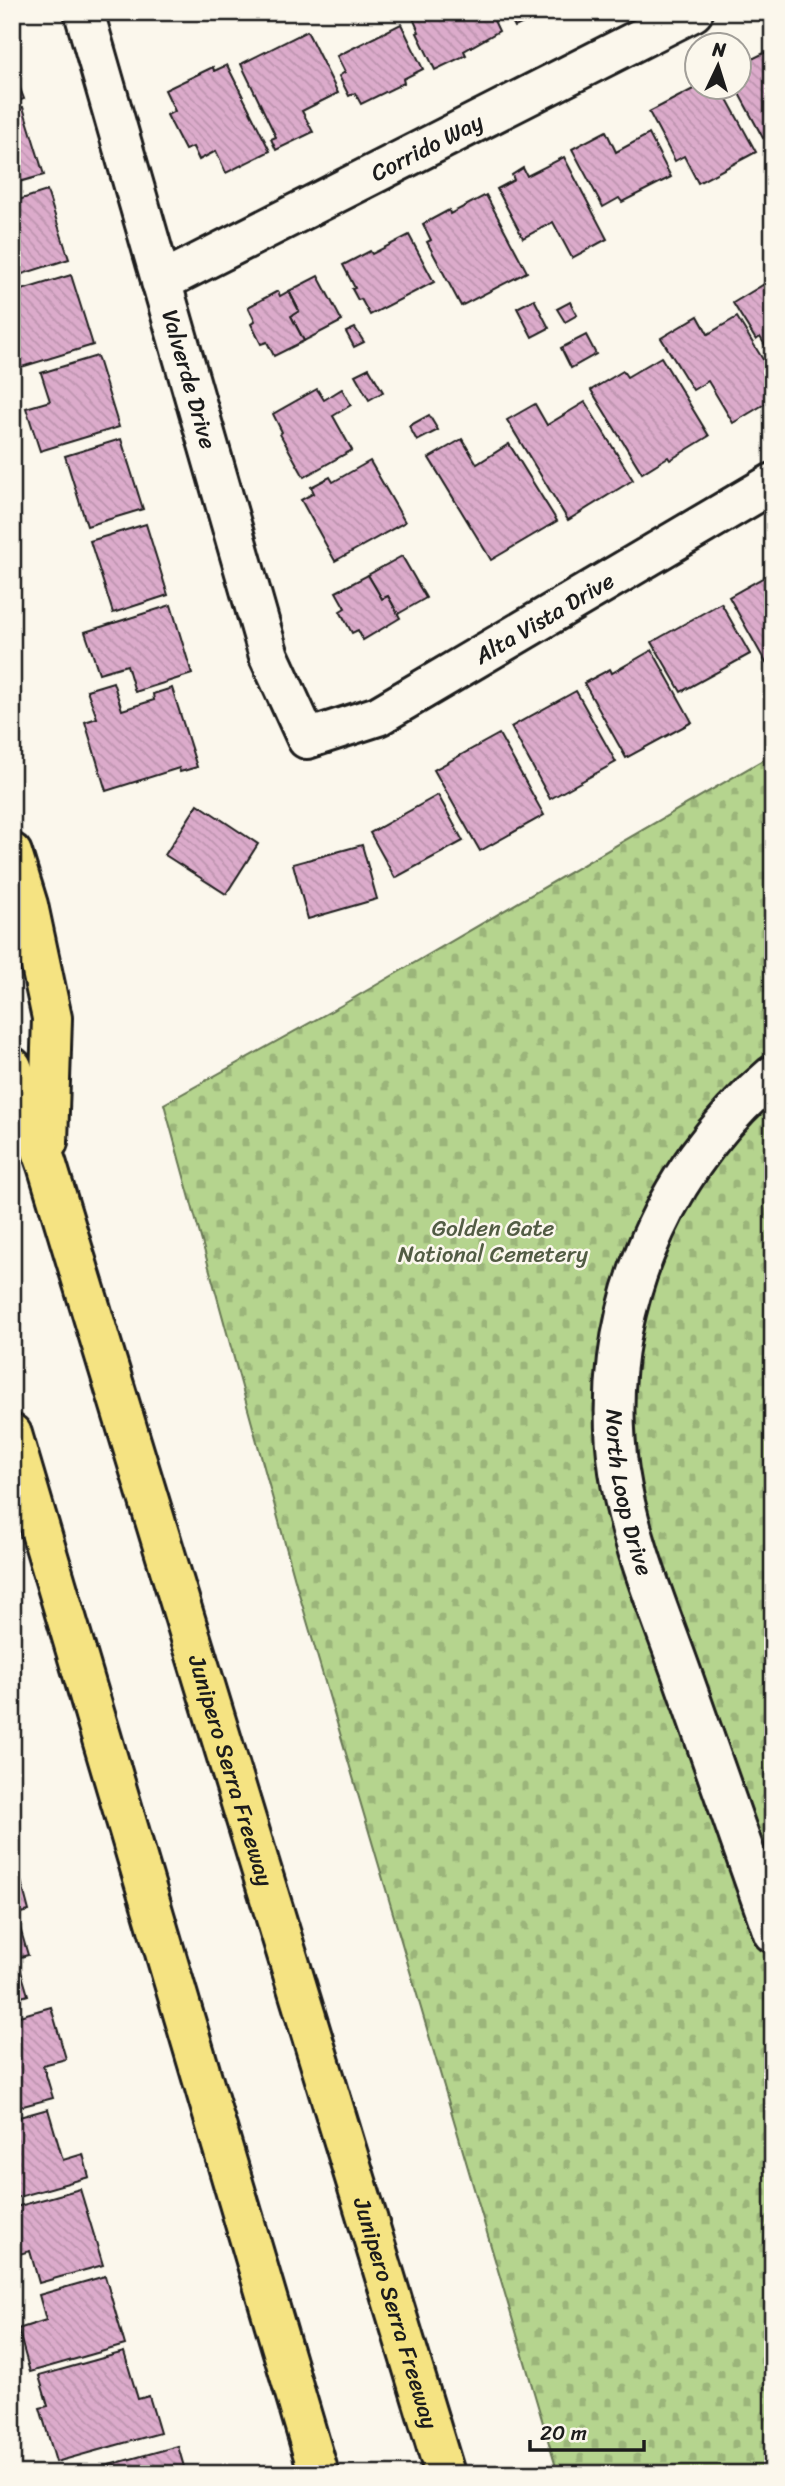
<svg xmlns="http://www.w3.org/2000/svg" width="785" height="2486" font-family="Sriracha,sans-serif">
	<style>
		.cemetery { fill: url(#cemetery-stones); stroke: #687855; stroke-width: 2 }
		.building { fill: url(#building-back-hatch); stroke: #1c1c1c; stroke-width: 2 }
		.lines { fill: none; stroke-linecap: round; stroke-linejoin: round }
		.minor-casing { stroke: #1c1c1c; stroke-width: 44 }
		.highway-casing { stroke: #1c1c1c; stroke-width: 44 }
		.minor { stroke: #fbf7ec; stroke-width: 38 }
		.highway { stroke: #f5e382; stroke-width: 38 }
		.labels { text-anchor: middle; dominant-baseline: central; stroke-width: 5; stroke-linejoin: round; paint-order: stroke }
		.street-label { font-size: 23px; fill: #1c1c1c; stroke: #fbf7ec }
		.park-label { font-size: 23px; fill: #525c44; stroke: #fbf7ec }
	</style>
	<defs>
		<pattern id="cemetery-stones" width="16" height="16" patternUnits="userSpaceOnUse" patternTransform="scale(1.75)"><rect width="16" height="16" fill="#b5d48e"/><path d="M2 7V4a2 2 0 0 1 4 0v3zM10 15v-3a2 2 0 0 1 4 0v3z" fill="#9bb57a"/></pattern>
		<pattern id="building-back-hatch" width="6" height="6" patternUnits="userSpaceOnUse" patternTransform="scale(1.75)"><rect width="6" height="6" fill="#dcabcb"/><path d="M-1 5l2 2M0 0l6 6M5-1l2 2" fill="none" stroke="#bc93ae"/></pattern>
	</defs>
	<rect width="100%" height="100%" fill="#fbf7ec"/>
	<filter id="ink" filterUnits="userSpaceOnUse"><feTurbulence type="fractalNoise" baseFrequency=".0143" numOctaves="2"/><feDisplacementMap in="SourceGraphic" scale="14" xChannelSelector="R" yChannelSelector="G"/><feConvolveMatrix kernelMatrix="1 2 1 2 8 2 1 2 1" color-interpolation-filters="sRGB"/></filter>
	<g filter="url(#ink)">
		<polygon class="cemetery" points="773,754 773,2474 558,2474 297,1587 164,1104 342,1005"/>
		<g class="building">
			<polygon points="425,12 490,12 499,31 464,51 466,55 435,70 417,33 419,32 413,18"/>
			<polygon points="507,12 536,12 538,16 515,27"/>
			<polygon points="401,24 423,69 403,79 404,83 361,104 355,93 349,96 339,76 345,72 337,56"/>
			<polygon points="307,31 338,93 302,111 313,132 276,150 271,139 276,137 241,64"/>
			<polygon points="770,50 773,52 773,137 771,133 763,138 736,88 740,88 740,65"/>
			<polygon points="227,65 270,151 226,173 216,151 199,160 193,147 185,150 167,115 175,111 165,90 213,67 214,71"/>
			<polygon points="12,67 24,99 12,103"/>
			<polygon points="697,87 699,89 721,88 756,152 698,183 684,156 675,161 649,112"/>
			<polygon points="23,107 44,175 12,184 12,110"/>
			<polygon points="606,131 616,152 649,134 671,177 622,202 619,198 603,207 572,149"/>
			<polygon points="564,157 607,239 572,258 553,222 523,238 497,189 514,180 512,175 523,168 527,176"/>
			<polygon points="47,191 69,259 13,277 12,202"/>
			<polygon points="486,195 527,272 461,306 427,242 431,240 423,224 449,210 450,214"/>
			<polygon points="409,235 434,282 370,315 361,299 358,300 352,289 355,288 343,265 370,251 372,254"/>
			<polygon points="71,275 93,345 12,370 12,293"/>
			<polygon points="318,276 342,321 304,341 291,316 299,311 289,291"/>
			<polygon points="771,280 773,284 773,358 760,337 756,340 733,303"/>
			<polygon points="278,291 280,296 289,291 299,311 291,316 304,341 274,356 267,342 261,344 251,324 255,321 248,307"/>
			<polygon points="534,299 549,328 532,337 517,308"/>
			<polygon points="570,302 577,315 565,322 557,309"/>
			<polygon points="698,316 708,334 737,317 773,376 773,399 733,423 708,381 693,390 661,338"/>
			<polygon points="355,328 364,342 354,347 346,332"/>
			<polygon points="586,335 596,354 571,368 561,348"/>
			<polygon points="97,356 119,427 40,451 26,408 50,401 41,373"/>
			<polygon points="661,357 709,436 670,460 668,457 642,473 591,390 623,371 627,377"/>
			<polygon points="369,368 383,392 369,400 355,375"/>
			<polygon points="317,389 324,400 342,389 351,405 333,416 352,450 304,477 280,434 282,432 273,414"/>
			<polygon points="585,402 633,480 568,520 507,420 535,404 547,425"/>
			<polygon points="429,415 438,430 417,441 409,426"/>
			<polygon points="121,439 143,509 87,526 65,456"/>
			<polygon points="462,439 477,464 509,444 557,521 491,560 429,458"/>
			<polygon points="370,461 405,522 335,561 301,500 314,493 311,487 330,477 333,482"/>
			<polygon points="146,524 168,595 113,613 90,541"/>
			<polygon points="402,556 426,598 398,614 388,596 382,599 368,575"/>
			<polygon points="773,572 773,660 766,663 729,597"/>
			<polygon points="368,575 382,599 388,596 400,618 363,640 358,630 352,633 340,611 345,608 336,592"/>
			<polygon points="721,603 750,654 681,692 652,642"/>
			<polygon points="171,605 192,674 135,692 127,665 99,673 85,632"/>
			<polygon points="652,650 692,722 626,758 584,683 610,669 612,673"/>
			<polygon points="113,682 122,710 154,700 153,694 172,688 197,767 180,772 179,768 106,791 85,722 97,718 87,690"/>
			<polygon points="576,691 616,762 550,799 511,727"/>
			<polygon points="499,734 544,815 480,851 434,770"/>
			<polygon points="438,795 463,841 395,878 370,833"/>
			<polygon points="198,804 258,844 226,894 165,855"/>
			<polygon points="362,845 377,899 308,919 293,864"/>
			<polygon points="20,1877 29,1911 12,1915 12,1879"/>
			<polygon points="18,1921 28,1955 17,1958 28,1995 12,2000 12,1923"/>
			<polygon points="51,2007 66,2059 43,2065 53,2098 12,2109 12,2018"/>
			<polygon points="48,2109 63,2160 83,2154 89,2177 12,2199 12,2119"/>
			<polygon points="80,2189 103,2265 39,2283 30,2251 12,2256 12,2208"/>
			<polygon points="105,2276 125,2345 30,2372 18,2329 46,2320 39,2295"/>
			<polygon points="124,2352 138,2399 149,2396 160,2433 56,2462 40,2408 48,2406 39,2376"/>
			<polygon points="178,2446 186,2474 100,2474 98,2468"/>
		</g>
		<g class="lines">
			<g class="minor-casing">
				<g id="minor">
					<path id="s1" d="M84,12l185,644 38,83 71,-23 395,-233"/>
					<path id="s2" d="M161,282l532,-270"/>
					<path id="s3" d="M773,1075c-114,96 -176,247 -154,396 11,73 42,143 66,212 29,83 59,167 88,250"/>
				</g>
			</g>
			<g class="highway-casing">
				<g id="highway">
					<polyline points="12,853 28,905 52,1018 48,1142"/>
					<path id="s4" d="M12,1067l35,98 398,1309"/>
					<polyline points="12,1434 319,2474"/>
				</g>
			</g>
			<use href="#minor" class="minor"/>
			<use href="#highway" class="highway"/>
		</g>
	</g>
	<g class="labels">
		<g class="street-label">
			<text stroke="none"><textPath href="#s2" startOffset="298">Corrido Way</textPath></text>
			<text stroke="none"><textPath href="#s1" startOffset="382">Valverde Drive</textPath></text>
			<text stroke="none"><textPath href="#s1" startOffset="1029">Alta Vista Drive</textPath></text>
			<text stroke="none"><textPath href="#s3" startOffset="466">North Loop Drive</textPath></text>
			<text stroke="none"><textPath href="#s4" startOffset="737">Junipero Serra Freeway</textPath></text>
			<text stroke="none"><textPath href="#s4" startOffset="1304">Junipero Serra Freeway</textPath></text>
		</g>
		<g class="park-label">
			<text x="493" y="1228">Golden Gate<tspan x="493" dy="26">National Cemetery</tspan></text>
		</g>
	</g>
	<rect width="785" height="2486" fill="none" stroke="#fbf7ec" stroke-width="42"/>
	<rect x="21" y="21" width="743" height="2444" fill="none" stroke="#1c1c1c" stroke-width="2.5" filter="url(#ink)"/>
	<g transform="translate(718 66) rotate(4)"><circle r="33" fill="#fbf7ec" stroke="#a29f99" stroke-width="2"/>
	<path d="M0-5L12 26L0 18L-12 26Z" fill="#1c1c1c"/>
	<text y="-10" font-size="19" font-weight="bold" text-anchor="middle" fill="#1c1c1c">N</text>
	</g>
	<path d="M530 2440v10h114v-10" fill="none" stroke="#1c1c1c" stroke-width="3.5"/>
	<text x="540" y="2440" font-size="21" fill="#1c1c1c" stroke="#fbf7ec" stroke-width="5" paint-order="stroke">20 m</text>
</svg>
